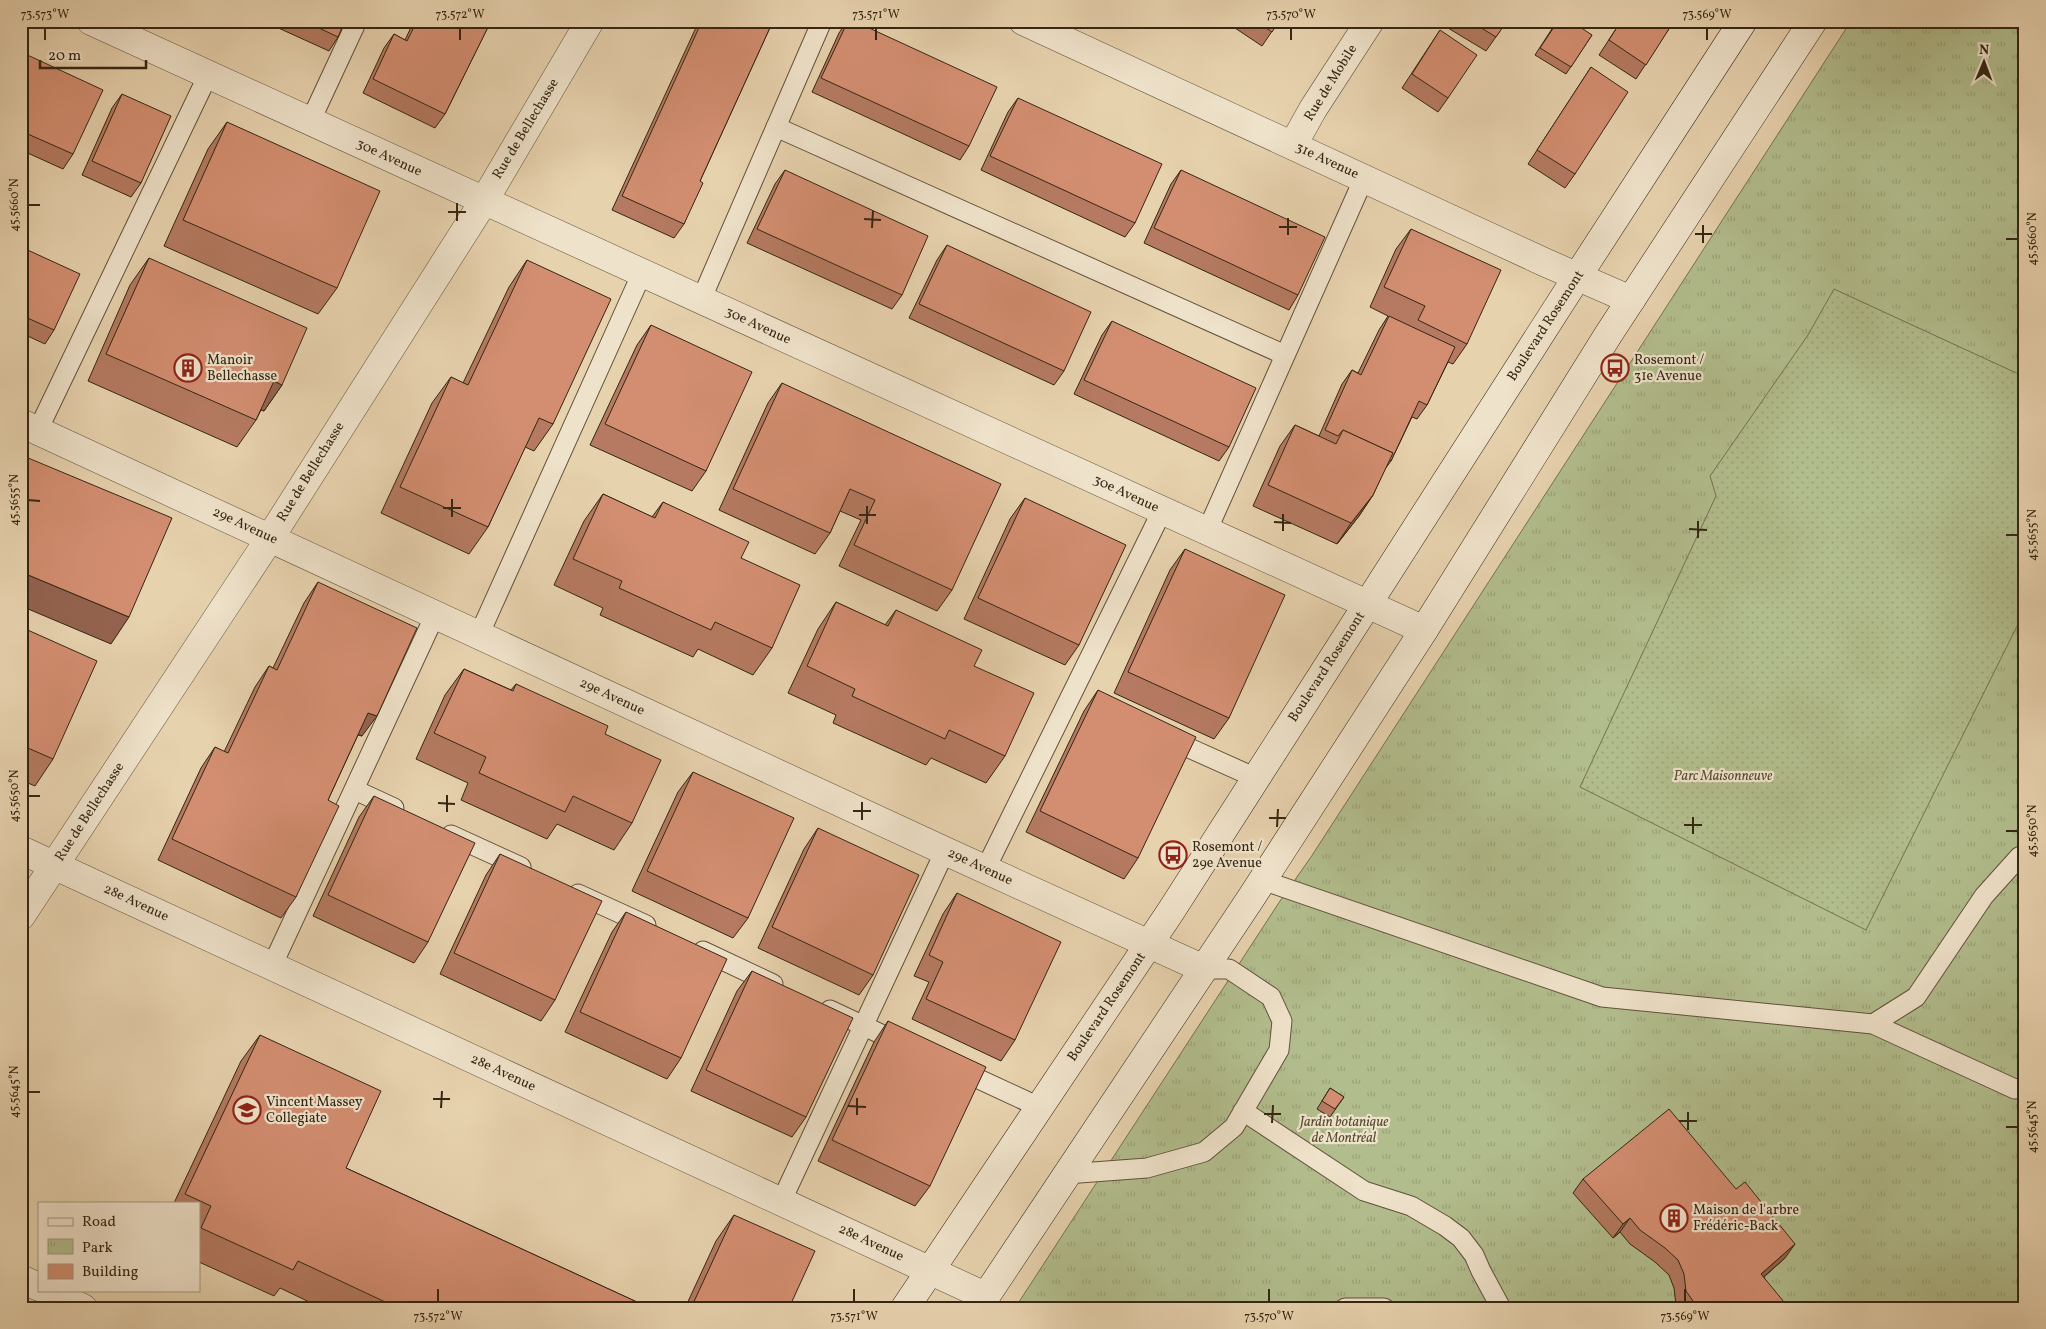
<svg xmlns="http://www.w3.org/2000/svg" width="2046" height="1329" font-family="Vollkorn,serif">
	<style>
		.park { fill: url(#park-tufts); stroke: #737250 }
		.garden { fill: url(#garden-dots); stroke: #737250 }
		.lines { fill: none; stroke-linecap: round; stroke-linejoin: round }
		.service-casing { stroke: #61513a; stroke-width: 21 }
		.minor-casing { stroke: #61513a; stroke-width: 29 }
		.tertiary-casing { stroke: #61513a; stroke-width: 29 }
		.secondary-casing { stroke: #342613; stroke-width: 29 }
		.service { stroke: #efe2ca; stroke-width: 19 }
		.minor { stroke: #efe2ca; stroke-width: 28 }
		.tertiary { stroke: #efe2ca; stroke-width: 28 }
		.secondary { stroke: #efe2ca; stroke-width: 28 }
		.wall { fill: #b57a61; stroke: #342613 }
		.shaded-wall { fill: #94634f; stroke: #342613 }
		.building { fill: #d38e71; stroke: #342613 }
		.ticks { fill: none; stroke: #342613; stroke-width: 2 }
		.labels { text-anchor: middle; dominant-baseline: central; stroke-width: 4.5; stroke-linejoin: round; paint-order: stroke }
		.street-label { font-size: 14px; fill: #342613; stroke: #efe2ca }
		.poi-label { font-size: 14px; fill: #342613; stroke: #efe2ca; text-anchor: start }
		.park-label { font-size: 14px; font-style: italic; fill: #544c32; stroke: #efe2ca }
		.neatline { fill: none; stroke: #342613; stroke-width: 2 }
		.ticks-label { font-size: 12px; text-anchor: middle; fill: #342613 }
	</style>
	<defs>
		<pattern id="park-tufts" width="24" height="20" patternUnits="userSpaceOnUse" patternTransform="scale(1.25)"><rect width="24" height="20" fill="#b2bd8d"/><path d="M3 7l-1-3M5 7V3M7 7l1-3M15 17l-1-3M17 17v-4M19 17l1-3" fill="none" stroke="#9aa279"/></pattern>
		<pattern id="garden-dots" width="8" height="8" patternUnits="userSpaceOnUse" patternTransform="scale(1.25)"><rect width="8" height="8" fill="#b2bd8d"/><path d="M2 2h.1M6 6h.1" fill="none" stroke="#9aa279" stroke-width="1.8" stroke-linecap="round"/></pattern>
	</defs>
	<rect width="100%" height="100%" fill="#e7d2ae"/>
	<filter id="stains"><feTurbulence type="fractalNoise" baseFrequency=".004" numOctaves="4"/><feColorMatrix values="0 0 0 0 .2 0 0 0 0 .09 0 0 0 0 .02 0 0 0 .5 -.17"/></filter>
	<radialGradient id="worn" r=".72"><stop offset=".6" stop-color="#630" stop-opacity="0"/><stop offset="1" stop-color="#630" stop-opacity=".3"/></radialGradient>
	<polygon class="park" points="1851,21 2025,21 2025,1308 1015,1308 1280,901 1311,857"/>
	<polygon class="garden" points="1834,289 2025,377 2025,610 1866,930 1580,787 1716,496 1710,476 1808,335"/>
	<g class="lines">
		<g class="service-casing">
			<g id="service">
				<polyline points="310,122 357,21"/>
				<polyline points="776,127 1285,355"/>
				<polyline points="701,300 822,21"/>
				<polyline points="38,430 208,75"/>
				<polyline points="1207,531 1364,178"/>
				<polyline points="479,635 642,273"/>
				<polyline points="1169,739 1256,778"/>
				<polyline points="355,790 394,808"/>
				<polyline points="451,835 521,867"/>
				<polyline points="985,870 1162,511"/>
				<polyline points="1262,880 1602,997 1873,1024 2015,1089 2025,1087"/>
				<polyline points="578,894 646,925"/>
				<polyline points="703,951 773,984"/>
				<polyline points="272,966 435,615"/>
				<polyline points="830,1010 902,1044"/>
				<polyline points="1873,1024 1916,997 1984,896 2019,857 2025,854"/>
				<polyline points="957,1069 1039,1107"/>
				<polyline points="1243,1111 1364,1191 1411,1206 1445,1226 1461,1238 1474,1255 1481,1271 1501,1308"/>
				<polyline points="1066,1174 1147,1168 1204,1152 1234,1127 1279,1050 1282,1021 1271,997 1229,969 1204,969"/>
				<polyline points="781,1202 945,851"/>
				<polyline points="1345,1308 1384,1308"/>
			</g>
		</g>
		<g class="minor-casing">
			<g id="minor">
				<polyline points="91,21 1424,630"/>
				<polyline points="1023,21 1544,262 1631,300"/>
				<polyline points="1293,145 1313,109 1370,21"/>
				<polyline points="21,423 945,851 1204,969"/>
				<polyline points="21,850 985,1296"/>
				<polyline points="21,1279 39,1287"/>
				<polyline points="46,1290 83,1308"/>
			</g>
		</g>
		<g class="tertiary-casing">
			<polyline id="tertiary" points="21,916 270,538 484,201 590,21"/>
		</g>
		<g class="secondary-casing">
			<g id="secondary">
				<polyline points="905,1308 1171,911 1577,277 1743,21"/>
				<polyline points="978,1308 1251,898 1424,630 1608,335 1813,21"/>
			</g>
		</g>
		<use href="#service" class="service"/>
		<use href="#minor" class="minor"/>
		<use href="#tertiary" class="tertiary"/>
		<use href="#secondary" class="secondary"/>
	</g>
	<g class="wall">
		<polygon points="263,21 345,21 338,37 329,51"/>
		<polygon points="414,21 491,21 445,114 435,128 363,93 384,48 394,34 405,40"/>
		<polygon points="699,21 773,21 700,181 684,224 674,238 612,210"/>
		<polygon points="847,21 854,21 969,146 960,160 812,92 839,33"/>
		<polygon points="1227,21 1279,21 1262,46 1226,22"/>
		<polygon points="1453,21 1507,21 1486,51 1448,28"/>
		<polygon points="1557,21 1592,35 1566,74 1535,55"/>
		<polygon points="1621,21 1674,21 1636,79 1599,55"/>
		<polygon points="1440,30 1448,98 1438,112 1402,88"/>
		<polygon points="21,52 73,154 63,169 21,150"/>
		<polygon points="1591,67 1575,174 1565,188 1528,164"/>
		<polygon points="122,94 141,183 131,197 82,175 112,108"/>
		<polygon points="1018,98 1135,223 1125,237 981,170 1008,112"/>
		<polygon points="227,122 337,288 318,314 164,246 208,149"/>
		<polygon points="785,170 902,295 892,309 747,243 775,184"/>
		<polygon points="1181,170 1298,295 1289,310 1144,243 1171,184"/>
		<polygon points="1411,229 1467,344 1453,364 1448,362 1427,405 1417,419 1412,417 1391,461 1385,469 1373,495 1359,516 1337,544 1253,506 1280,446 1295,425 1319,436 1342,384 1352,370 1358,373 1379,330 1388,316 1370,307 1396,249"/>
		<polygon points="947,245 1064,371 1054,385 909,318 937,260"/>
		<polygon points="21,247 54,330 45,344 21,333"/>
		<polygon points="149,258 282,385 264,411 261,410 256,420 237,447 88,381 130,285"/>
		<polygon points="527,260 553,424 534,451 525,447 488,527 469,554 381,513 432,403 451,377 463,383 509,287"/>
		<polygon points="1112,321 1229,447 1219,461 1074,394 1102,335"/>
		<polygon points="651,325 706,471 692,491 590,445 637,345"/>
		<polygon points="782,383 952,590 937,611 839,566 861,520 840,511 830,533 815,554 719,510 768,403"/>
		<polygon points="603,494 652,517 663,502 741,558 772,648 753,675 698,649 693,657 600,615 603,608 554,585 584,521"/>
		<polygon points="1025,498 1079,645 1065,665 964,619 1010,519"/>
		<polygon points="1185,549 1229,718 1214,739 1114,693 1170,570"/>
		<polygon points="318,582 362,736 358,735 328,800 296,897 281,918 158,860 201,768 215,747 224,752 255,687 269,666 273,668 304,603"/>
		<polygon points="836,602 885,625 896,610 974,666 1005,756 986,783 931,758 926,765 833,723 836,715 788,693 818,629"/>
		<polygon points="21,627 53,759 35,786 21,780"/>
		<polygon points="464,669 511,690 516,684 605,734 632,823 614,850 557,824 547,839 461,800 468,783 416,759 445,695"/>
		<polygon points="1098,690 1138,858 1124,879 1026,832 1084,711"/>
		<polygon points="693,772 748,918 733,938 632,891 678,792"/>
		<polygon points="374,796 428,942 414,963 313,916 359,817"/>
		<polygon points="818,828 873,975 859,995 758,948 804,849"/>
		<polygon points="500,854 555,1000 541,1021 440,974 486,875"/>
		<polygon points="957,893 1015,1040 1001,1061 912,1019 929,982 914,976 943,914"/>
		<polygon points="626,912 681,1058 667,1079 565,1032 612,932"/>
		<polygon points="752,971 806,1117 792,1137 691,1091 737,991"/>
		<polygon points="888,1021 930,1186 915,1206 818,1161 874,1042"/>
		<polygon points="260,1035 346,1168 650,1308 322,1308 280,1288 274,1296 199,1262 199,1203 174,1203 241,1061"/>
		<polygon points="1330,1088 1344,1097 1330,1117 1317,1109"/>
		<polygon points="1583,1179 1785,1258 1764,1277 1780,1308 1678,1308 1676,1305 1674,1288 1669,1275 1655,1262 1630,1244 1620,1232 1613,1238 1573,1193"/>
		<polygon points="734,1215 789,1308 685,1308 716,1241"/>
	</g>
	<g class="shaded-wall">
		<polygon points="274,381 282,385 264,411 255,407"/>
		<polygon points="1373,495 1359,516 1337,544 1351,523"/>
		<polygon points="21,572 129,617 111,644 21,606"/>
		<polygon points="368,713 377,716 362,736 354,733"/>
		<polygon points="1630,1218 1620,1232 1613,1238 1623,1224"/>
		<polygon points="1795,1244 1785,1258 1751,1288 1761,1274"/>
	</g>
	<g class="building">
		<polygon points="304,21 345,21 338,37"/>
		<polygon points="417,21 491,21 445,114 373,79 394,34 407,41"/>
		<polygon points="702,21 773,21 700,181 703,183 684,224 622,196"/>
		<polygon points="848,21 854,21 997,87 969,146 821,78"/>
		<polygon points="1256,21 1279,21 1272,32"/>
		<polygon points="1470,21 1507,21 1496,37"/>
		<polygon points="1558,21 1571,21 1592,35 1571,67 1540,48"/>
		<polygon points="1621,21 1674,21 1646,65 1609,40"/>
		<polygon points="1440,30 1477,55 1448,98 1412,74"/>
		<polygon points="21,52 103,90 73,154 21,131"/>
		<polygon points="1591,67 1628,92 1575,174 1537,150"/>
		<polygon points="122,94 171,116 141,183 92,161"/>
		<polygon points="1018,98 1162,164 1135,223 990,156"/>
		<polygon points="227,122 380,191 337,288 183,220"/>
		<polygon points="785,170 928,236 902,295 757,229"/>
		<polygon points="1181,170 1325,237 1298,295 1154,228"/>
		<polygon points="1411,229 1501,270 1467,344 1418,320 1425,306 1384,287"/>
		<polygon points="947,245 1091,312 1064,371 919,304"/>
		<polygon points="21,247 80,274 54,330 21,315"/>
		<polygon points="149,258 307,328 282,385 274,381 256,420 106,354"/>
		<polygon points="527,260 611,299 553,424 539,418 488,527 400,487 451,377 468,385"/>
		<polygon points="1389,316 1455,347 1427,405 1419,401 1391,461 1389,460 1393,453 1343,430 1338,436 1325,430 1352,370 1361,375"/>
		<polygon points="1112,321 1256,388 1229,447 1084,380"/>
		<polygon points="651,325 752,372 706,471 605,424"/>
		<polygon points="782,383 1001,484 952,590 854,545 875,500 850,489 830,533 733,489"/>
		<polygon points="1295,425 1336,444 1343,430 1393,453 1373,495 1351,523 1268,485"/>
		<polygon points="21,455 172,518 129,617 21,572"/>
		<polygon points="603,494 655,518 663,502 749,542 741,558 800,585 772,648 715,622 711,630 619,588 622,581 573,559"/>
		<polygon points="1025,498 1126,545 1079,645 978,598"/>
		<polygon points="1185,549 1285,595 1229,718 1128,672"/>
		<polygon points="318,582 417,628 377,716 368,713 328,800 339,806 296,897 172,839 215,747 228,753 269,666 277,670"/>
		<polygon points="836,602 888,626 896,610 982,650 974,666 1034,693 1005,756 949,730 945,739 852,696 855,689 807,666"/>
		<polygon points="21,627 97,661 53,759 21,745"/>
		<polygon points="464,669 513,691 516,684 608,726 605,734 661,760 632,823 573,796 565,812 479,773 486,757 434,733"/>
		<polygon points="1098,690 1196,737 1138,858 1040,811"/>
		<polygon points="693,772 794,818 748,918 647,871"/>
		<polygon points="374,796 475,843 428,942 328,895"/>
		<polygon points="818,828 919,875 873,975 772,927"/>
		<polygon points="500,854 602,901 555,1000 454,953"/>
		<polygon points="957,893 1061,942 1015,1040 926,999 943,962 929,955"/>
		<polygon points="626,912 727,959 681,1058 580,1012"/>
		<polygon points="752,971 853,1018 806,1117 706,1070"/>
		<polygon points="888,1021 986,1067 930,1186 832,1140"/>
		<polygon points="260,1035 381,1091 346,1168 650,1308 398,1308 298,1261 293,1270 201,1228 211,1206 185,1194"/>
		<polygon points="1330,1088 1344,1097 1335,1109 1322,1101"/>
		<polygon points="1669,1109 1736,1189 1745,1182 1795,1244 1761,1274 1784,1302 1777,1308 1698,1308 1686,1291 1684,1274 1678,1260 1665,1248 1640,1230 1630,1218 1623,1224 1583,1179"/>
		<polygon points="734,1215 815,1251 789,1308 691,1308"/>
	</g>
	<path class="ticks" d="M45,40v-12M460,40v-12M876,40v-12M1291,40v-12M1707,40v-12M28,205h12M448,212h18M864,219l17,1M457,221v-18M1279,227h18M872,228l1,-17M1695,234h17M1288,235v-17M2006,239h12M1703,243v-18M28,500l12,1M443,508h18M859,515h17M452,517v-18M1274,522l17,1M867,524v-18M1689,529l18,1M1283,531v-17M2006,535h12M1698,538v-17M28,796h12M438,803l17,1M853,811h18M447,812v-17M1269,818h17M862,820v-18M1684,825h18M1277,827l1,-18M2006,831h12M1693,834v-17M28,1092h12M433,1099h17M848,1106l18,1M441,1108l1,-17M1264,1114h17M857,1115v-17M1679,1121h18M1272,1123l1,-18M2006,1127h12M1688,1130v-18M438,1302v-13M854,1302v-13M1269,1302v-13M1685,1302v-13"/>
	<defs>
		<g id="building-ring" transform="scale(1.4375)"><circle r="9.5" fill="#efe2ca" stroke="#8f2418" stroke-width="1.5"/><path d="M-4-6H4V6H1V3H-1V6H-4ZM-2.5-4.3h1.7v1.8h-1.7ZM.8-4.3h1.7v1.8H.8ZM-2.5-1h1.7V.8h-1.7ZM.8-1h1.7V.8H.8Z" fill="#8f2418"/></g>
		<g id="bus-ring" transform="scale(1.4375)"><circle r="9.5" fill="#efe2ca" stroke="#8f2418" stroke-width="1.5"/><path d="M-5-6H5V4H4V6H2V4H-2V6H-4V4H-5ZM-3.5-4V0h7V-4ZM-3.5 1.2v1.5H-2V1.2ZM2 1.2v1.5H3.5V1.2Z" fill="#8f2418"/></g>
		<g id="university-ring" transform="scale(1.4375)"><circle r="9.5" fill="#efe2ca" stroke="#8f2418" stroke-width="1.5"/><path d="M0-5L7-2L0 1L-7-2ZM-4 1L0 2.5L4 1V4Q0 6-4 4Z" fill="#8f2418"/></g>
	</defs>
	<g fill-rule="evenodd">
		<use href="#building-ring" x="188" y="368"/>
		<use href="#bus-ring" x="1615" y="368"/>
		<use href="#bus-ring" x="1173" y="855"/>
		<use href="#university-ring" x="247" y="1110"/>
		<use href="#building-ring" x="1674" y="1218"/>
	</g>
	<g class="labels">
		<g class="street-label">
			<text transform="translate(1331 83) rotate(-58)">Rue de Mobile</text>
			<text transform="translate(526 129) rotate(-59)">Rue de Bellechasse</text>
			<text transform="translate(389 158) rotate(25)">30e Avenue</text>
			<text transform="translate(1327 161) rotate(25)">31e Avenue</text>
			<text transform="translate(758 326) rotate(25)">30e Avenue</text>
			<text transform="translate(1546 326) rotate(-57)">Boulevard Rosemont</text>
			<text transform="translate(311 472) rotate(-58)">Rue de Bellechasse</text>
			<text transform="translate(1126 494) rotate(25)">30e Avenue</text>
			<text transform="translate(245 526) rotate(25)">29e Avenue</text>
			<text transform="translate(1327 667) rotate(-57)">Boulevard Rosemont</text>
			<text transform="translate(612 697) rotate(25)">29e Avenue</text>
			<text transform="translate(90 812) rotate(-57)">Rue de Bellechasse</text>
			<text transform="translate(980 867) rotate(25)">29e Avenue</text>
			<text transform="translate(136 903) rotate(25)">28e Avenue</text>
			<text transform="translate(1107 1007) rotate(-56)">Boulevard Rosemont</text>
			<text transform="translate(503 1073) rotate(25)">28e Avenue</text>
			<text transform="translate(871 1243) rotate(25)">28e Avenue</text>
		</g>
		<g class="poi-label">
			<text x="207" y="360">Manoir<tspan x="207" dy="16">Bellechasse</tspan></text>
			<text x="1634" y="360">Rosemont /<tspan x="1634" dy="16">31e Avenue</tspan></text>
			<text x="1192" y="847">Rosemont /<tspan x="1192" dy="16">29e Avenue</tspan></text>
			<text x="266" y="1102">Vincent Massey<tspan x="266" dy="16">Collegiate</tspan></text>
			<text x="1693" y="1210">Maison de l'arbre<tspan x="1693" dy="16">Frédéric-Back</tspan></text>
		</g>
		<g class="park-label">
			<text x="1723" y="776">Parc Maisonneuve</text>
			<text x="1344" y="1122">Jardin botanique<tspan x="1344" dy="16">de Montréal</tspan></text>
		</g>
	</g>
	<rect width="2046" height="1329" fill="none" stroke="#e7d2ae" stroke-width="55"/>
	<rect x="38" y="1202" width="162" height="90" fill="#efe2ca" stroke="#a49781"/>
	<rect x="48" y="1218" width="25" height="8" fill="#efe2ca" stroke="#a49781"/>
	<text x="82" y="1226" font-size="15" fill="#342613">Road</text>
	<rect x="48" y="1239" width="25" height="15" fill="url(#park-tufts)" stroke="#a49781"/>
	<text x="82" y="1252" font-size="15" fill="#342613">Park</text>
	<rect x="48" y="1264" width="25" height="15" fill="#d38e71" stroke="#a49781"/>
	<text x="82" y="1276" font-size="15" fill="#342613">Building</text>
	<g transform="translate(1984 62) rotate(1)" stroke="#efe2ca" stroke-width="4" paint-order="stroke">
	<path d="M0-4L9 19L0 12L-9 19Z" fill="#342613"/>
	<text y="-8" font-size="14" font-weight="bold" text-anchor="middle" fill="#342613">N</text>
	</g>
	<path d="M40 60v8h106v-8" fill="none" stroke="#342613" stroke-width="2.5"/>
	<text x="48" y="60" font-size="15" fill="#342613" stroke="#efe2ca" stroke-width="4" paint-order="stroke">20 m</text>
	<rect x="28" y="28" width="1990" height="1274" class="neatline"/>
	<g class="ticks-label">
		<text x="45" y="18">73.573°W</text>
		<text x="460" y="18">73.572°W</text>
		<text x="876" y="18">73.571°W</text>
		<text x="1291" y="18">73.570°W</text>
		<text x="1707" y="18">73.569°W</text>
		<text transform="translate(14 205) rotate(-90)" y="4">45.5660°N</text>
		<text transform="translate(2032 239) rotate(-90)" y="4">45.5660°N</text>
		<text transform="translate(14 500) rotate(-90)" y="4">45.5655°N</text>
		<text transform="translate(2032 535) rotate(-90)" y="4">45.5655°N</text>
		<text transform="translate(14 796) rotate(-90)" y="4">45.5650°N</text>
		<text transform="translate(2032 831) rotate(-90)" y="4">45.5650°N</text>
		<text transform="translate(14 1092) rotate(-90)" y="4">45.5645°N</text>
		<text transform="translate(2032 1127) rotate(-90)" y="4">45.5645°N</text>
		<text x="438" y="1320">73.572°W</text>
		<text x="854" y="1320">73.571°W</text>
		<text x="1269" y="1320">73.570°W</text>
		<text x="1685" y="1320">73.569°W</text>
	</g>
	<rect width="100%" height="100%" filter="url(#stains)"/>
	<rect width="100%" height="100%" fill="url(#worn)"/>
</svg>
